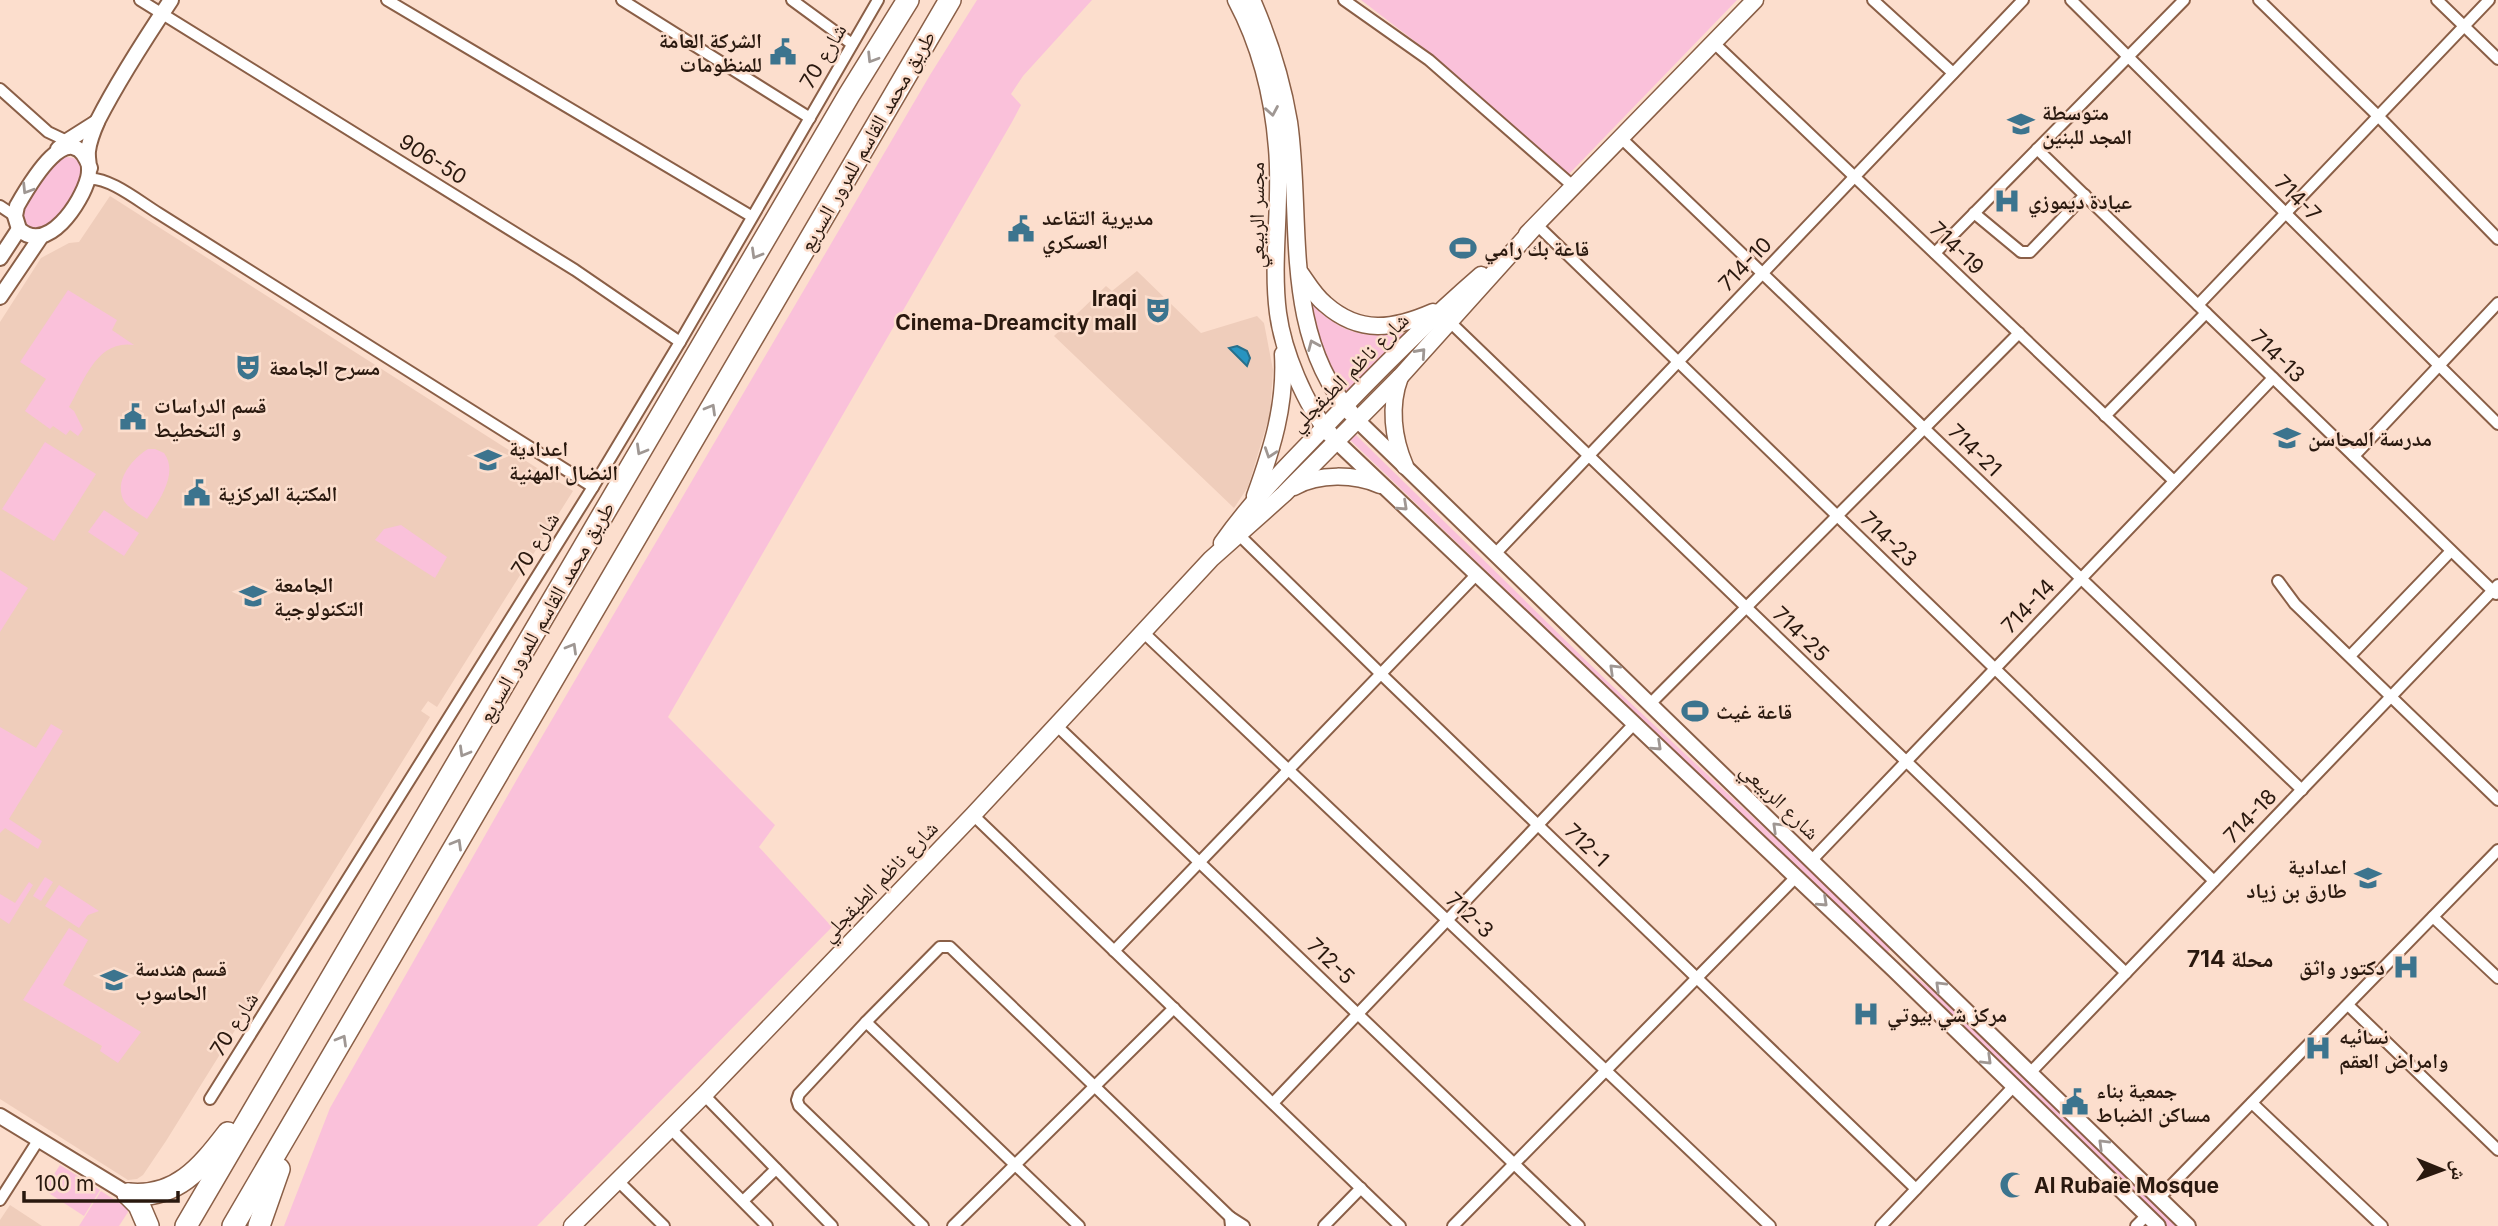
<svg xmlns="http://www.w3.org/2000/svg" width="2498" height="1226" font-family="Inter,'Noto Naskh Arabic',sans-serif">
	<style>
		.built { fill: #efcdbb }
		.green { fill: #fac1da }
		.water { fill: #2794c0; stroke: #286f8b; stroke-width: 2 }
		.lines { fill: none; stroke-linecap: round; stroke-linejoin: round }
		.minor-casing { stroke: #8a5f47; stroke-width: 14 }
		.tertiary-casing { stroke: #8a5f47; stroke-width: 18 }
		.secondary-casing { stroke: #8a5f47; stroke-width: 19 }
		.motorway-casing { stroke: #8a5f47; stroke-width: 24 }
		.minor { stroke: #fff; stroke-width: 10 }
		.tertiary { stroke: #fff; stroke-width: 14 }
		.secondary { stroke: #fff; stroke-width: 16 }
		.motorway { stroke: #fff; stroke-width: 21 }
		.oneway { stroke: #9f9793 }
		.labels { text-anchor: middle; dominant-baseline: central; stroke-width: 5; stroke-linejoin: round; paint-order: stroke }
		.poi-label { font-size: 21px; font-weight: bold; fill: #29180e; stroke: #fcdecd; text-anchor: start }
		.street-label { font-size: 21px; fill: #29180e; stroke: #fcdecd }
		.neighbourhood-label { font-size: 23px; font-weight: bold; fill: #29180e; stroke: #fcdecd }
	</style>
	<rect width="100%" height="100%" fill="#fcdecd"/>
	<g class="built">
		<polygon points="110,196 573,491 437,707 428,701 421,711 430,717 166,1141 143,1175 137,1179 128,1180 0,1099 0,322 41,258 69,243 79,242"/>
		<polygon points="1137,271 1201,333 1257,316 1264,323 1273,370 1270,414 1248,487 1234,508 1054,336 1106,286 1112,291"/>
		<polygon points="10,1205 42,1226 0,1226 0,1220"/>
	</g>
	<g class="green">
		<polygon points="977,0 1092,0 1023,76 1011,94 1021,105 1012,122 668,717 775,825 759,847 832,927 537,1226 284,1226 330,1108 520,774 930,75"/>
		<polygon points="1361,0 1737,0 1569,174 1438,59"/>
		<path d="M63,157c45,-2 -2,58 -14,71l-15,2c-7,-4 -12,-10 -11,-18 2,-12 30,-51 40,-55z"/>
		<path d="M68,290l49,30 -5,10 22,15c-37,-6 -50,36 -65,62l5,4 9,18 -5,7 -8,-6 -4,5 -13,-9 -3,3 -25,-18 21,-32 -26,-17z"/>
		<path d="M1312,305c30,28 51,34 92,28l-56,60c-19,-26 -31,-56 -36,-88z"/>
		<polygon points="1355,434 1608,682 1891,946 1889,951 1884,953 1350,440 1350,437"/>
		<polygon points="45,442 96,474 54,541 2,509"/>
		<path d="M148,449h7l9,4c15,20 -5,48 -17,66 -7,-5 -19,-11 -23,-18 -11,-20 9,-43 24,-52z"/>
		<polygon points="104,510 139,533 124,556 88,532"/>
		<polygon points="401,525 447,557 435,578 375,540 384,529"/>
		<polygon points="0,570 28,588 0,632"/>
		<polygon points="51,724 63,731 9,819 42,841 38,849 5,828 0,833 0,727 36,748"/>
		<polygon points="45,877 53,882 41,901 33,896"/>
		<polygon points="29,882 33,885 9,924 0,918 0,894 15,903"/>
		<polygon points="59,885 99,911 88,915 79,928 45,906"/>
		<polygon points="69,928 88,940 63,985 141,1032 118,1063 100,1051 102,1046 23,1000"/>
		<polygon points="1905,968 1971,1021 2181,1226 2167,1226 1906,974 1904,971"/>
		<polygon points="60,1165 100,1190 84,1216 44,1190"/>
		<polygon points="101,1191 127,1208 128,1212 119,1226 79,1226"/>
	</g>
	<polygon class="water" points="1237,346 1247,351 1250,358 1247,366 1229,348"/>
	<g class="lines">
		<g class="minor-casing">
			<g id="minor">
				<polyline points="140,0 575,270 680,342"/>
				<polyline points="387,0 751,216"/>
				<polyline points="622,0 810,118"/>
				<polyline points="792,0 852,44"/>
				<polyline points="1344,0 1429,60 1574,187"/>
				<polyline points="1873,0 1953,73"/>
				<polyline points="2071,0 2498,424"/>
				<polyline points="2259,0 2379,117 2498,239"/>
				<polyline points="2437,0 2498,59"/>
				<polyline points="1714,43 2174,481"/>
				<polyline points="0,89 48,132 67,141"/>
				<polyline points="1621,138 2302,790"/>
				<polyline points="2037,149 2496,594"/>
				<path d="M88,179c20,-3 52,23 70,34l435,274"/>
				<polyline points="0,206 15,216"/>
				<polyline points="1974,213 2021,252 2030,252 2085,195"/>
				<polyline points="1537,225 2214,881"/>
				<polyline points="1935,253 2184,0"/>
				<polyline points="2198,305 2489,0"/>
				<polyline points="1450,322 2126,973"/>
				<polyline points="2105,416 2206,313"/>
				<polyline points="2354,456 2498,303"/>
				<polyline points="1234,530 1381,674 1916,1189"/>
				<polyline points="1495,554 2023,0"/>
				<polyline points="2278,581 2295,604 2498,800"/>
				<polyline points="1144,633 1770,1226"/>
				<polyline points="2350,656 2451,551"/>
				<polyline points="1650,704 2019,333"/>
				<polyline points="1056,725 1579,1226"/>
				<polyline points="973,815 1400,1226"/>
				<polyline points="1811,861 2273,378"/>
				<polyline points="2433,917 2498,978"/>
				<polyline points="1114,951 1476,575"/>
				<polyline points="2348,1005 2498,1150"/>
				<polyline points="866,1022 940,947 950,947 1227,1214 1230,1217 1231,1226"/>
				<polyline points="2030,1073 2498,585"/>
				<polyline points="704,1095 832,1226"/>
				<polyline points="210,1099 593,487 680,342 878,0"/>
				<polyline points="1273,1103 1634,724"/>
				<polyline points="2252,1103 2382,1226"/>
				<polyline points="670,1128 767,1226"/>
				<polyline points="618,1181 664,1226"/>
				<polyline points="2159,1198 2498,850"/>
				<polyline points="0,1200 39,1139"/>
				<polyline points="743,1201 776,1169"/>
				<polyline points="1230,1217 1244,1226"/>
				<polyline points="923,1226 799,1106 797,1100 799,1094 866,1022 1079,1226"/>
				<polyline points="953,1226 1174,1008"/>
				<polyline points="1324,1226 1361,1188"/>
				<polyline points="1453,1226 1796,877"/>
				<polyline points="1881,1226 2014,1086"/>
				<polyline points="2136,1226 2147,1215"/>
			</g>
		</g>
		<g class="tertiary-casing">
			<g id="tertiary">
				<polyline points="58,149 67,141 97,122"/>
				<path d="M90,168c-19,-57 -61,17 -73,38l-2,10 4,13c28,27 63,-27 69,-51 3,-10 -1,-18 0,-27 1,-10 6,-22 10,-31 21,-41 47,-81 73,-120"/>
				<polyline points="0,258 19,229"/>
				<polyline points="0,297 40,238"/>
				<polyline points="1357,420 2188,1226"/>
				<polyline points="1336,441 1893,969 2158,1226"/>
				<polyline points="0,1116 128,1194"/>
			</g>
		</g>
		<g class="secondary-casing">
			<g id="secondary">
				<path d="M1236,0c24,45 37,97 41,148 5,55 -6,111 1,165 5,38 27,92 52,121"/>
				<path d="M1252,0c17,39 30,80 37,122 14,98 -8,210 62,291"/>
				<polyline points="1527,234 1755,0"/>
				<path d="M1301,274c7,10 14,22 24,30 35,31 69,25 108,8"/>
				<path d="M1400,377c-11,29 -7,61 5,89"/>
				<path d="M1294,487c25,-14 61,-13 86,-2"/>
				<path d="M1255,496c17,-47 31,-91 28,-142"/>
				<path d="M1222,543c28,-40 62,-74 95,-108 53,-56 106,-110 164,-160"/>
				<polyline points="572,1226 704,1095 973,815 1211,559 1284,494 1400,377 1533,229"/>
			</g>
		</g>
		<g class="motorway-casing">
			<g id="motorway">
				<path d="M128,1194c48,5 73,-26 100,-61"/>
				<polyline points="128,1194 139,1205 148,1226"/>
				<polyline points="186,1226 849,95 908,0"/>
				<polyline points="233,1226 950,0"/>
				<polyline points="259,1226 279,1169"/>
			</g>
		</g>
		<use href="#minor" class="minor"/>
		<use href="#tertiary" class="tertiary"/>
		<use href="#secondary" class="secondary"/>
		<use href="#motorway" class="motorway"/>
	</g>
	<defs><path id="oneway-chevron" d="M-2-3.5L2.5 0L-2 3.5" fill="none" stroke-width="1.6" stroke-linecap="round" stroke-linejoin="round" transform="scale(1.75)"/></defs>
	<g class="oneway">
		<use href="#oneway-chevron" transform="translate(872 58) rotate(122)"/>
		<use href="#oneway-chevron" transform="translate(1272 111) rotate(80)"/>
		<use href="#oneway-chevron" transform="translate(27 189) rotate(122)"/>
		<use href="#oneway-chevron" transform="translate(756 254) rotate(120)"/>
		<use href="#oneway-chevron" transform="translate(1313 345) rotate(-113)"/>
		<use href="#oneway-chevron" transform="translate(1421 353) rotate(-48)"/>
		<use href="#oneway-chevron" transform="translate(711 409) rotate(-60)"/>
		<use href="#oneway-chevron" transform="translate(641 450) rotate(120)"/>
		<use href="#oneway-chevron" transform="translate(1270 453) rotate(109)"/>
		<use href="#oneway-chevron" transform="translate(1403 506) rotate(43)"/>
		<use href="#oneway-chevron" transform="translate(572 648) rotate(-60)"/>
		<use href="#oneway-chevron" transform="translate(1614 669) rotate(-136)"/>
		<use href="#oneway-chevron" transform="translate(1657 746) rotate(43)"/>
		<use href="#oneway-chevron" transform="translate(464 752) rotate(120)"/>
		<use href="#oneway-chevron" transform="translate(1777 827) rotate(-136)"/>
		<use href="#oneway-chevron" transform="translate(457 844) rotate(-60)"/>
		<use href="#oneway-chevron" transform="translate(1823 902) rotate(43)"/>
		<use href="#oneway-chevron" transform="translate(1940 986) rotate(-136)"/>
		<use href="#oneway-chevron" transform="translate(342 1040) rotate(-60)"/>
		<use href="#oneway-chevron" transform="translate(1987 1060) rotate(44)"/>
		<use href="#oneway-chevron" transform="translate(2103 1144) rotate(-136)"/>
	</g>
	<defs>
		<g id="civic-bare" transform="scale(2.1)"><path d="M-.6-6.5H3V-4.5H.6V-3L4-1V1h2V6H-6V1h2V-1L-.6-3ZM-1.2 2.5V6h2.4V2.5Z" fill="#3c748e" stroke="#fcdecd" stroke-width="2.5" paint-order="stroke"/></g>
		<g id="school-bare" transform="scale(2.1)"><path d="M0-5L7-2L0 1L-7-2ZM-4 1L0 2.5L4 1V4Q0 6-4 4Z" fill="#3c748e" stroke="#fcdecd" stroke-width="2.5" paint-order="stroke"/></g>
		<g id="hospital-bare" transform="scale(2.1)"><path d="M-5-5h3v3.5h4V-5h3V5h-3V1.5h-4V5h-3Z" fill="#3c748e" stroke="#fcdecd" stroke-width="2.5" paint-order="stroke"/></g>
		<g id="stadium-bare" transform="scale(2.1)"><path d="M0-5a6.5 5 0 1 0 0 10a6.5 5 0 1 0 0-10ZM-3.5-1.8h7v3.6h-7Z" fill="#3c748e" stroke="#fcdecd" stroke-width="2.5" paint-order="stroke"/></g>
		<g id="theatre-bare" transform="scale(2.1)"><path d="M-5-5.5Q0-4 5-5.5V0Q5 5 0 6Q-5 5-5 0ZM-3.3-2.5H-1v1.5H-3.3ZM1-2.5H3.3v1.5H1ZM-2.8 1Q0 5.5 2.8 1Z" fill="#3c748e" stroke="#fcdecd" stroke-width="2.5" paint-order="stroke"/></g>
		<g id="university-bare" transform="scale(2.1)"><path d="M0-5L7-2L0 1L-7-2ZM-4 1L0 2.5L4 1V4Q0 6-4 4Z" fill="#3c748e" stroke="#fcdecd" stroke-width="2.5" paint-order="stroke"/></g>
		<g id="mosque-bare" transform="scale(2.1)"><path d="M3.5-4.9A6 6 0 1 0 3.5 4.9A5 5 0 1 1 3.5-4.9Z" fill="#3c748e" stroke="#fcdecd" stroke-width="2.5" paint-order="stroke"/></g>
	</defs>
	<g fill-rule="evenodd">
		<use href="#civic-bare" x="783" y="52"/>
		<use href="#school-bare" x="2021" y="124"/>
		<use href="#hospital-bare" x="2007" y="201"/>
		<use href="#civic-bare" x="1021" y="229"/>
		<use href="#stadium-bare" x="1463" y="248"/>
		<use href="#theatre-bare" x="1158" y="310"/>
		<use href="#theatre-bare" x="248" y="367"/>
		<use href="#civic-bare" x="133" y="417"/>
		<use href="#school-bare" x="2287" y="438"/>
		<use href="#school-bare" x="488" y="460"/>
		<use href="#civic-bare" x="197" y="493"/>
		<use href="#university-bare" x="253" y="596"/>
		<use href="#stadium-bare" x="1695" y="711"/>
		<use href="#school-bare" x="2368" y="878"/>
		<use href="#hospital-bare" x="2406" y="967"/>
		<use href="#university-bare" x="114" y="980"/>
		<use href="#hospital-bare" x="1866" y="1014"/>
		<use href="#hospital-bare" x="2318" y="1048"/>
		<use href="#civic-bare" x="2075" y="1102"/>
		<use href="#mosque-bare" x="2013" y="1185"/>
	</g>
	<g class="labels">
		<g class="poi-label">
			<text x="762" y="40" text-anchor="end">الشركة العامة<tspan x="762" dy="24">للمنظومات</tspan></text>
			<text x="2042" y="112">متوسطة<tspan x="2042" dy="24">المجد للبنين</tspan></text>
			<text x="2028" y="201">عيادة ديموزي</text>
			<text x="1042" y="217">مديرية التقاعد<tspan x="1042" dy="24">العسكري</tspan></text>
			<text x="1484" y="248">قاعة بك رامي</text>
			<text x="1137" y="298" text-anchor="end">Iraqi<tspan x="1137" dy="24">Cinema-Dreamcity mall</tspan></text>
			<text x="269" y="367">مسرح الجامعة</text>
			<text x="154" y="405">قسم الدراسات<tspan x="154" dy="24">و التخطيط</tspan></text>
			<text x="2308" y="438">مدرسة المحاسن</text>
			<text x="509" y="448">اعدادية<tspan x="509" dy="24">النضال المهنية</tspan></text>
			<text x="218" y="493">المكتبة المركزية</text>
			<text x="274" y="584">الجامعة<tspan x="274" dy="24">التكنولوجية</tspan></text>
			<text x="1716" y="711">قاعة غيث</text>
			<text x="2347" y="866" text-anchor="end">اعدادية<tspan x="2347" dy="24">طارق بن زياد</tspan></text>
			<text x="2385" y="967" text-anchor="end">دكتور واثق</text>
			<text x="135" y="968">قسم هندسة<tspan x="135" dy="24">الحاسوب</tspan></text>
			<text x="1887" y="1014">مركز شي بيوتي</text>
			<text x="2339" y="1036">نسائيه<tspan x="2339" dy="24">وامراض العقم</tspan></text>
			<text x="2096" y="1090">جمعية بناء<tspan x="2096" dy="24">مساكن الضباط</tspan></text>
			<text x="2034" y="1185">Al Rubaie Mosque</text>
		</g>
		<g class="street-label">
			<text transform="translate(823 56) rotate(-60)">شارع 70</text>
			<text transform="translate(867 141) rotate(-60)">طريق محمد القاسم للمرور السريع</text>
			<text transform="translate(433 159) rotate(32)">906-50</text>
			<text transform="translate(2298 198) rotate(45)">714-7</text>
			<text transform="translate(1256 215) rotate(-90)">مجسر الربيعي</text>
			<text transform="translate(1957 248) rotate(44)">714-19</text>
			<text transform="translate(1745 264) rotate(-46)">714-10</text>
			<text transform="translate(2278 356) rotate(44)">714-13</text>
			<text transform="translate(1349 372) rotate(-45)">شارع ناظم الطبقجلي</text>
			<text transform="translate(1975 450) rotate(44)">714-21</text>
			<text transform="translate(1889 539) rotate(44)">714-23</text>
			<text transform="translate(535 544) rotate(-58)">شارع 70</text>
			<text transform="translate(2028 606) rotate(-46)">714-14</text>
			<text transform="translate(546 612) rotate(-60)">طريق محمد القاسم للمرور السريع</text>
			<text transform="translate(1801 634) rotate(44)">714-25</text>
			<text transform="translate(1780 801) rotate(44)">شارع الربيعي</text>
			<text transform="translate(2250 816) rotate(-46)">714-18</text>
			<text transform="translate(1587 845) rotate(44)">712-1</text>
			<text transform="translate(879 881) rotate(-46)">شارع ناظم الطبقجلي</text>
			<text transform="translate(1470 915) rotate(43)">712-3</text>
			<text transform="translate(1331 961) rotate(44)">712-5</text>
			<text transform="translate(234 1024) rotate(-58)">شارع 70</text>
		</g>
		<g class="neighbourhood-label">
			<text x="2230" y="959">محلة 714</text>
		</g>
	</g>
	<g transform="translate(2442 1170) rotate(91)" stroke="#fcdecd" stroke-width="5" paint-order="stroke">
	<path d="M0-5L12 26L0 18L-12 26Z" fill="#29180e"/>
	<text y="-10" font-size="19" font-weight="bold" text-anchor="middle" fill="#29180e">ش</text>
	</g>
	<path d="M24 1191v10h154v-10" fill="none" stroke="#29180e" stroke-width="3.5"/>
	<text x="35" y="1191" font-size="21" fill="#29180e" stroke="#fcdecd" stroke-width="5" paint-order="stroke">100 m</text>
</svg>
